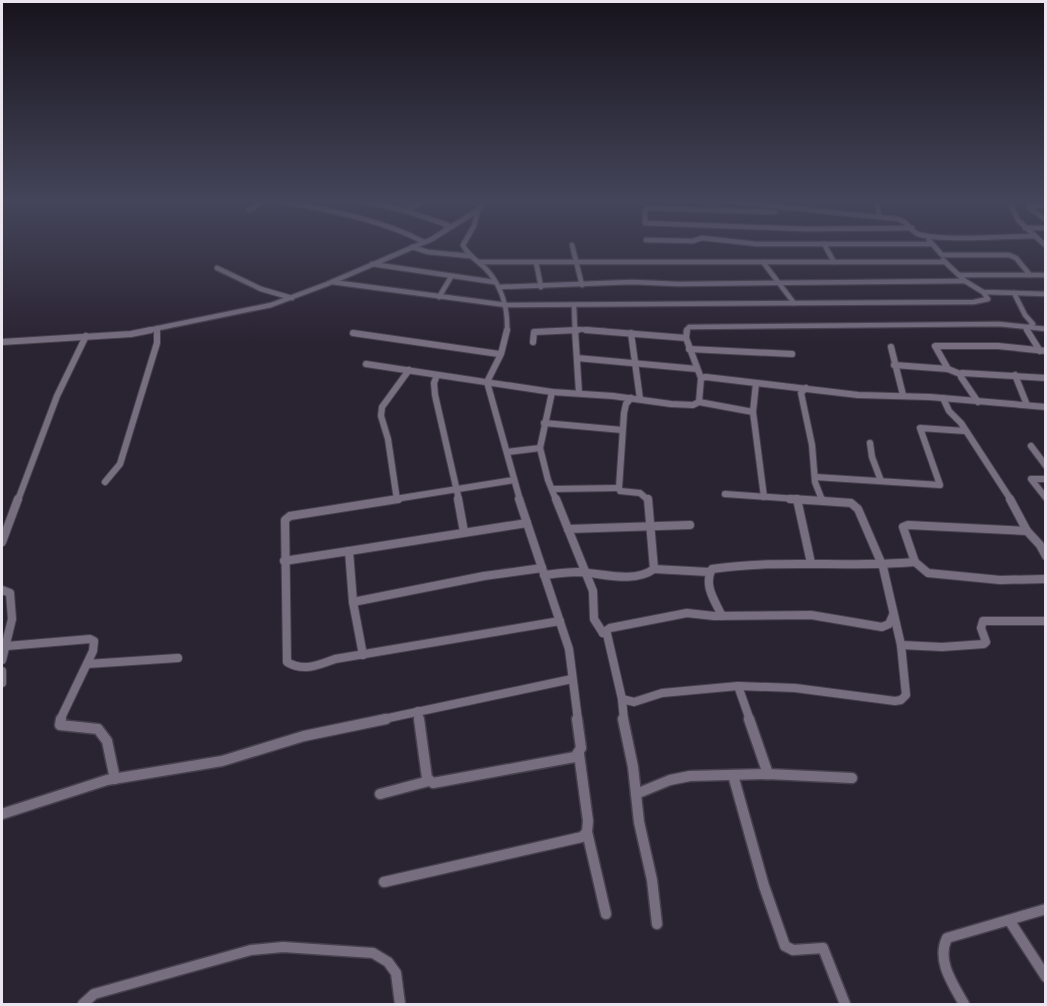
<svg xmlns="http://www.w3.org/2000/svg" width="1047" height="1006" font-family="Figtree,sans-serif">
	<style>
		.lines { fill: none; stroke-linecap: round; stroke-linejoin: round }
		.minor-far3-casing { stroke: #47404d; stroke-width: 7 }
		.minor-far2-casing { stroke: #47404d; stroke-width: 8 }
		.minor-far1-casing { stroke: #47404d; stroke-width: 10 }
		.minor-casing { stroke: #47404d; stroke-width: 13 }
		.minor-far3 { stroke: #776e80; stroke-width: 4.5 }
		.minor-far2 { stroke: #776e80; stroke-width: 6 }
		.minor-far1 { stroke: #776e80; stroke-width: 8 }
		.minor { stroke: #776e80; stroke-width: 10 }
	</style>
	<rect width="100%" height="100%" fill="#2a2332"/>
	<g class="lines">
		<g class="minor-far3-casing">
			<g id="minor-far3">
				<path d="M282,201c49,10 98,18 142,41"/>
				<polyline points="362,201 406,211"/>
				<polyline points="422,201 406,211 448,225 445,230"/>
				<path d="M724,201l174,18c10,3 10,9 18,14 15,9 96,3 118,3"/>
				<polyline points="877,201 879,217"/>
				<polyline points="1009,201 1018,220 1046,246"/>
				<polyline points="1046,205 1028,207 1046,220"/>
				<polyline points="249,210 264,201"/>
				<path d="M478,210l-4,16 -11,19c5,11 15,16 23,24 16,17 22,40 21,62"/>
				<polyline points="775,212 649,208 645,210 645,223 806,229 912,228"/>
				<polyline points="1025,228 1046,228"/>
				<polyline points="646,240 693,241 702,238 757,244 931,244"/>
				<polyline points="929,240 942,255 1009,255 1016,258 1030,275 1046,275"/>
				<polyline points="824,244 834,262"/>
				<polyline points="572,245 582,285"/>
				<polyline points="412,247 428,252 470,256"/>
				<polyline points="943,260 965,281 983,292 1046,294"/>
				<polyline points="479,262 945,262"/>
				<polyline points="536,262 541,287"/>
				<polyline points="763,262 794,303"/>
				<polyline points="372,264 494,282"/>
				<polyline points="217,268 261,289 292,298"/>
				<polyline points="959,275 1030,275"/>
				<polyline points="332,282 506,305 974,302 988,299 983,292"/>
				<polyline points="499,287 632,282 678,284 965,281"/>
				<polyline points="1014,293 1025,315 1033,324 1026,329 1028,331"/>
				<polyline points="439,297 451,277"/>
				<polyline points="574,306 575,331"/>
				<polyline points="157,328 157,331"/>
				<polyline points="575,329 605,331"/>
				<polyline points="144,331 271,305 327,284 432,239 478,210 486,201"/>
				<polyline points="573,331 578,330"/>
				<polyline points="686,331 689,327 999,324 1046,329"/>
			</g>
		</g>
		<g class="minor-far2-casing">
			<g id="minor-far2">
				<polyline points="507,330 501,354 487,382 520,500"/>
				<polyline points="575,330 579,393"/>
				<polyline points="586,330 686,338"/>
				<polyline points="687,330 686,338 701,378"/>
				<polyline points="1027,330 1040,351"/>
				<polyline points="353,333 499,354"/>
				<polyline points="631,333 640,399"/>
				<polyline points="2,342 131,334 151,330"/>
				<polyline points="533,342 534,332 578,330"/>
				<polyline points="891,347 903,395"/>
				<polyline points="689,349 792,354"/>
				<polyline points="577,358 697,369"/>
				<polyline points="366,364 552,392 613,396 671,404 693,405 699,402 701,378 706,377 858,395 930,397 1046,407"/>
				<polyline points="894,365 948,369 960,374"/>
				<polyline points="948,369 935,346 998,346 1046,351"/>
				<polyline points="437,375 434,383 435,395 459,500"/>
				<polyline points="1015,375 1027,405"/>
				<polyline points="756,383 753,412 764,497"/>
				<polyline points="806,388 801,393 812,445 815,482 822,500"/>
				<polyline points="552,392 540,448 548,480 556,500"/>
				<polyline points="631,398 626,404 624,413 619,488 620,491 640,493 648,500"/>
				<polyline points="943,398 949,411 961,423 1011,500"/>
				<polyline points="699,402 753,412"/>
				<polyline points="978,402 961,377 962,373 1046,378"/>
				<polyline points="544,423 622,430"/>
				<polyline points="870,443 872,457 881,481"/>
				<polyline points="1031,446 1046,466"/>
				<polyline points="507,452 540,448"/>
				<polyline points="815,477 940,485 920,428 965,431"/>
				<polyline points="1046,479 1031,479 1046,498"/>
				<polyline points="105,482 120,464 157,343 157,330"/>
				<polyline points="552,489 619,488"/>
				<polyline points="725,494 811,500"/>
				<polyline points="18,500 57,396 86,336"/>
				<polyline points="389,500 514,480"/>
				<polyline points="397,500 388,439 381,416 382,407 409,370"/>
			</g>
		</g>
		<g class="minor-far1-casing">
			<g id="minor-far1">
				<path d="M398,499l-108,17 -5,4 2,142c16,10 32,3 48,-3l225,-38"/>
				<polyline points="458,499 464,532"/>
				<polyline points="519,499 569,649 578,720"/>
				<polyline points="556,499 593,591 594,619 603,633"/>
				<polyline points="790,499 823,501"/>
				<polyline points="797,499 811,563"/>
				<polyline points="1010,499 1027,531 1040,545 1046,556"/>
				<polyline points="568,529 690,525"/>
				<polyline points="1027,531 908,525 903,527 915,562 928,573 1000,580 1046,579"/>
				<polyline points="2,542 18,499"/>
				<polyline points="349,551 527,523"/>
				<polyline points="284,561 349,551 353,602"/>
				<polyline points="654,569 709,572"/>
				<path d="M544,575c11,-1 22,-3 34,-3 24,1 55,12 76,-3l-6,-70"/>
				<polyline points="2,590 10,593 12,619 2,660"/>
				<path d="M722,616c-7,-15 -19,-31 -10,-47 67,-10 136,-1 203,-7"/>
				<polyline points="901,645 942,647 984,644 986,642 981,628 983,621 1046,621"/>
				<polyline points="7,646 90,639 94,641 93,651 60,720"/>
				<polyline points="363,655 353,602 484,576 542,568"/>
				<polyline points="87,664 178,658"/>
				<polyline points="2,671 2,683"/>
				<polyline points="738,686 750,720"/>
				<polyline points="622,699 607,634 603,633 610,628 687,613 714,616 811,615 882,627 889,624 893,615"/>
				<polyline points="418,711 419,720"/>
				<polyline points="379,720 572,679"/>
				<polyline points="624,720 622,699 634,702 662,693 738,686 795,688 895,701 901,700 906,695 901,645 883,567 858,509 851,503 823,501 821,499"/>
			</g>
		</g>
		<g class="minor-casing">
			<g id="minor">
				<polyline points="61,719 60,725 98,729 107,741 115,779"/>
				<polyline points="419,719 427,778 433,783 575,757 581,748 577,719"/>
				<polyline points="623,719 633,767 639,822 652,880 657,924"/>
				<polyline points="749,719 768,774"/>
				<polyline points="733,775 764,886 785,946 793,950 823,948 845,1004"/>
				<polyline points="380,794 429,781"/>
				<polyline points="636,794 670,780 690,776 768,774 852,778"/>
				<polyline points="2,814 107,780 222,761 304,736 386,719"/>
				<polyline points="587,832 606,914"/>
				<polyline points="384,882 582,837 587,832 588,821 579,754"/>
				<polyline points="1009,920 1046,977"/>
				<polyline points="83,1004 94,994 251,950 283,947 373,953 388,962 396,973 400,1004"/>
				<path d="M964,1004c-11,-20 -28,-43 -17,-66l99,-29"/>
			</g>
		</g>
		<use href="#minor-far3" class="minor-far3"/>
		<use href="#minor-far2" class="minor-far2"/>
		<use href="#minor-far1" class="minor-far1"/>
		<use href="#minor" class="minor"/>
	</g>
	<linearGradient id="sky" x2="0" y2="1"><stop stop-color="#17131c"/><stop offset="0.59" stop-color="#44455a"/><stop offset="1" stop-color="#44455a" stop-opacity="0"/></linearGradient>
	<rect width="1047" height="342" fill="url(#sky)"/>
	<rect width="1047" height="1006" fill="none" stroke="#eae5ef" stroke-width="6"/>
</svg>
